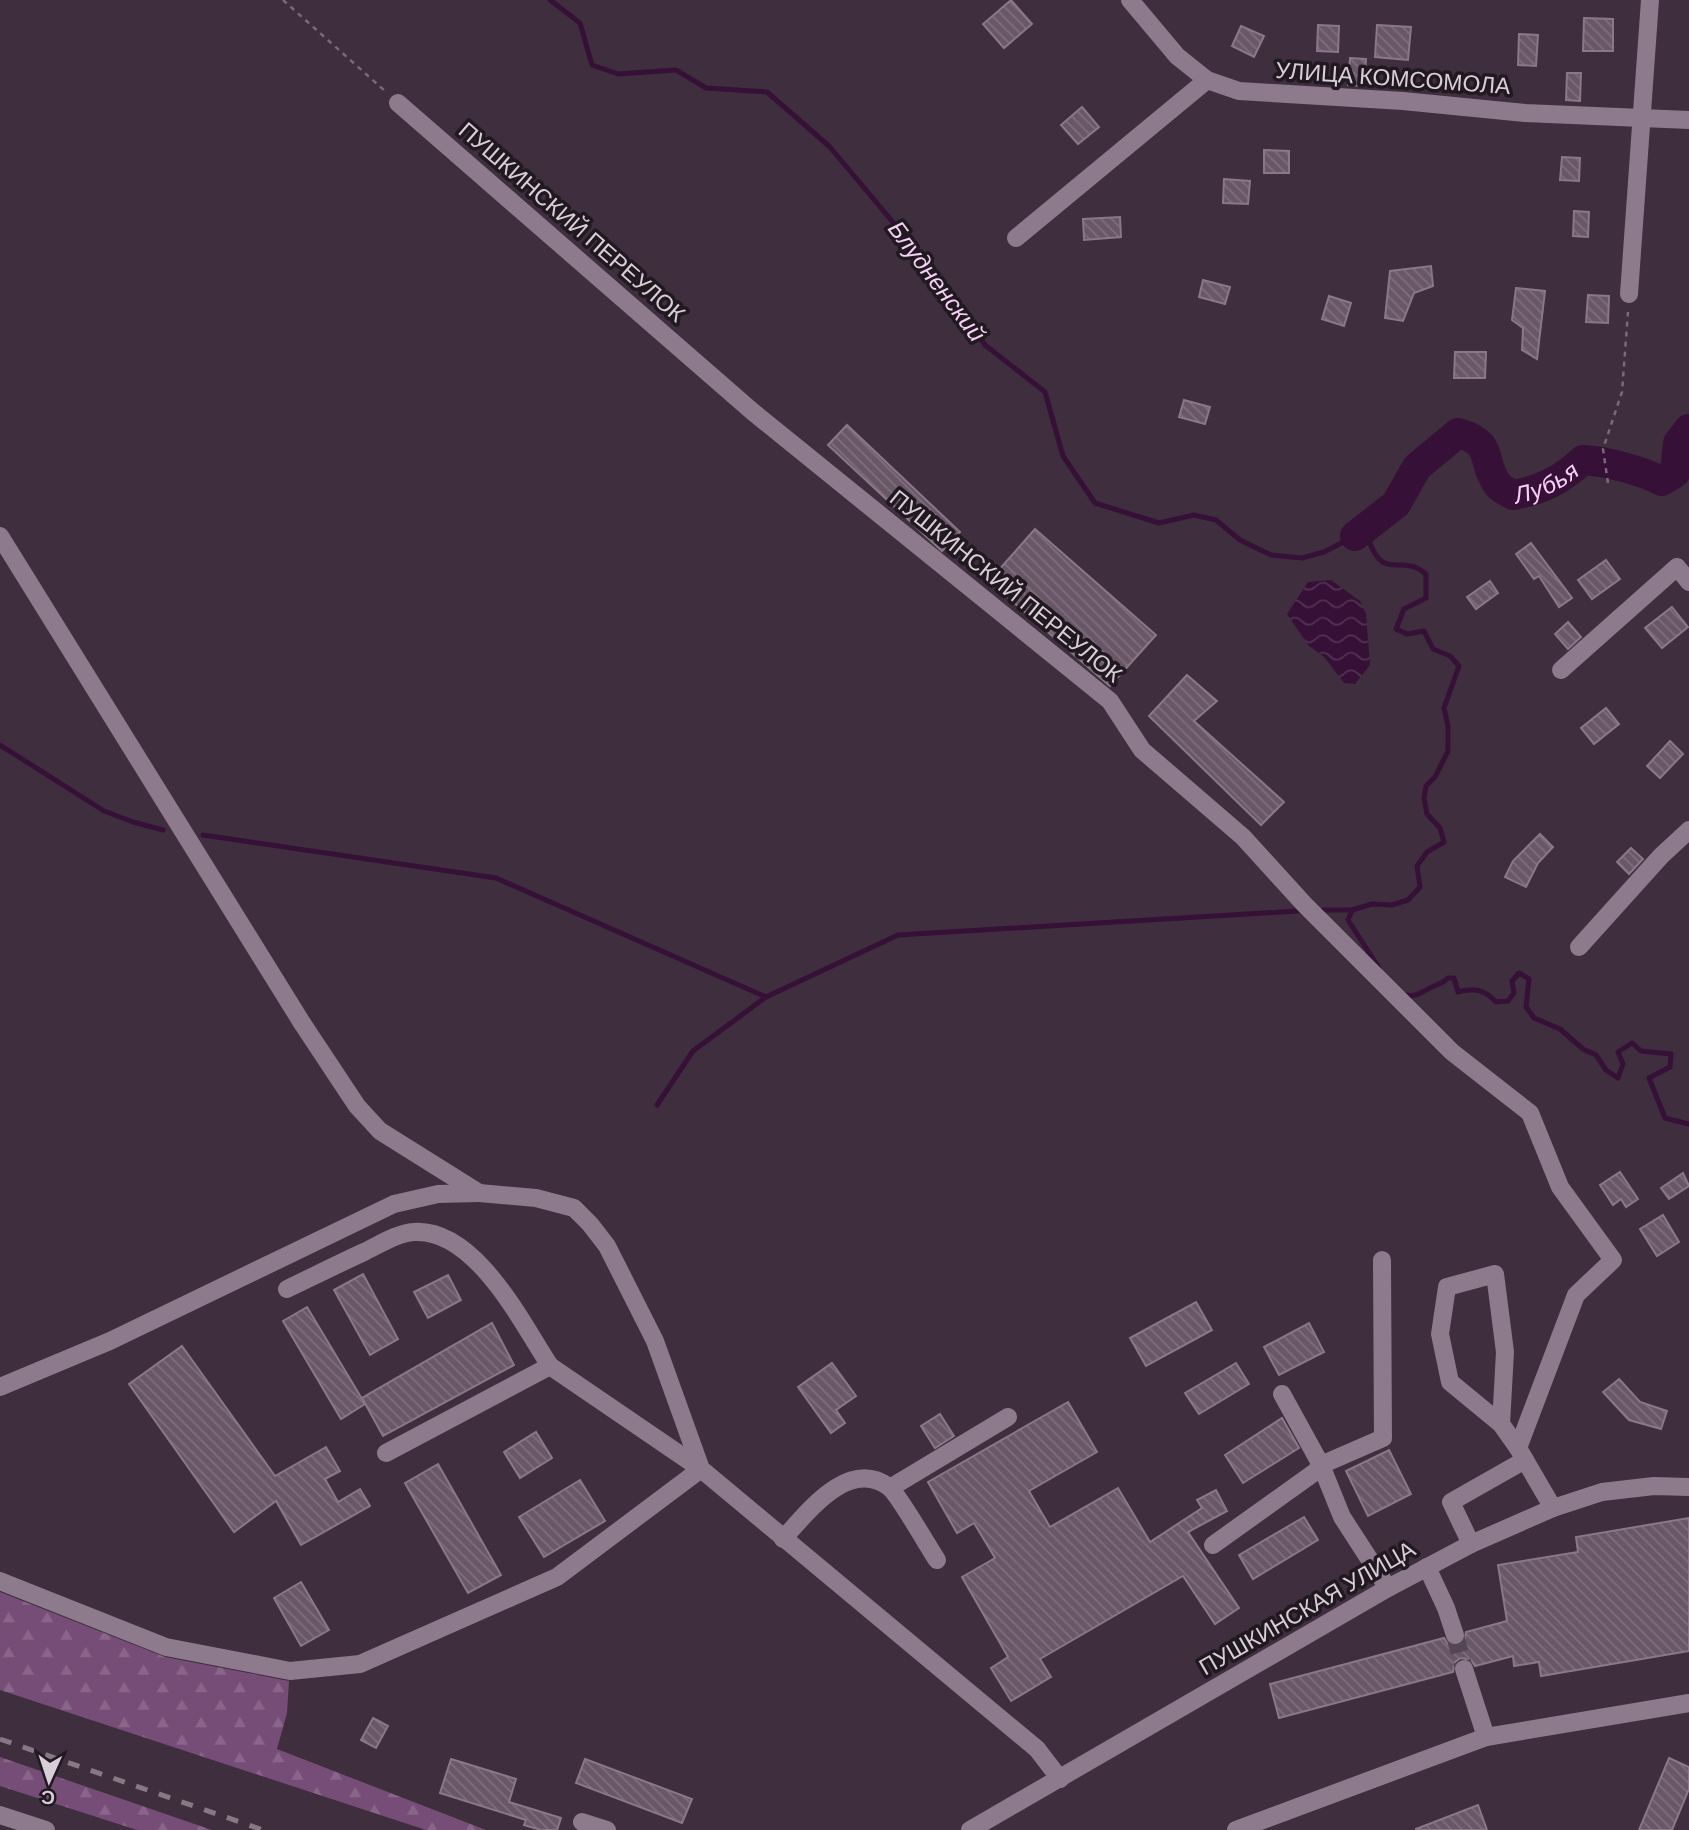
<svg xmlns="http://www.w3.org/2000/svg" width="1689" height="1830" font-family="'DM Sans',sans-serif">
	<style>
		.forest { fill: url(#forest-firs) }
		.water { fill: url(#water-waves) }
		.lines { fill: none; stroke-linecap: round; stroke-linejoin: round }
		.stream { stroke: #361036; stroke-width: 5 }
		.river { stroke: #361036; stroke-width: 30 }
		.building { fill: url(#building-back-hatch); stroke: #8a7789; stroke-width: 2 }
		.minor-tunnel { stroke: #554655; stroke-width: 18; stroke-dasharray: 18 9; stroke-linecap: butt }
		.path { stroke: #786a77; stroke-width: 2.5; stroke-dasharray: 5 5; stroke-linecap: butt }
		.minor { stroke: #8d7a8d; stroke-width: 18 }
		.rail { stroke: #867885; stroke-width: 5; stroke-dasharray: 12 12; stroke-linecap: butt }
		.labels { text-anchor: middle; dominant-baseline: central; stroke-width: 7; stroke-linejoin: round; paint-order: stroke }
		.street-label { font-size: 23px; fill: #d9ced8; stroke: #201920 }
		.water-label { font-size: 24px; font-style: italic; fill: #f8d0f7; stroke: #201920 }
	</style>
	<defs>
		<pattern id="forest-firs" width="22" height="20" patternUnits="userSpaceOnUse" patternTransform="scale(1.75)"><rect width="22" height="20" fill="#764d76"/><path d="M5 1l3.5 6h-7zM16 11l3.5 6h-7z" fill="#896589"/></pattern>
		<pattern id="water-waves" width="16" height="10" patternUnits="userSpaceOnUse" patternTransform="scale(1.75)"><rect width="16" height="10" fill="#361036"/><path d="M0 5q4-4 8 0t8 0" fill="none" stroke="#523252"/></pattern>
		<pattern id="building-back-hatch" width="6" height="6" patternUnits="userSpaceOnUse" patternTransform="scale(1.75)"><rect width="6" height="6" fill="#695768"/><path d="M-1 5l2 2M0 0l6 6M5-1l2 2" fill="none" stroke="#7e6e7d"/></pattern>
	</defs>
	<rect width="100%" height="100%" fill="#3e2e3e"/>
	<g class="forest">
		<polygon points="0,1592 165,1657 289,1681 287,1713 277,1749 486,1830 426,1830 0,1690"/>
		<polygon points="0,1757 212,1830 137,1830 0,1786"/>
	</g>
	<polygon class="water" points="1331,580 1360,601 1366,614 1370,665 1355,684 1344,683 1324,657 1308,645 1287,614 1308,582"/>
	<g class="lines">
		<g class="stream">
			<path d="M550,0l30,23 12,42 26,9 58,-4 30,18 61,4 62,54 115,137 41,62 60,47 18,64 32,47 64,20 35,-8 22,5 24,20 31,15 31,3 22,-6 31,-16 14,5c16,42 31,11 57,33v24l-22,11 -8,20 11,5 17,-3 9,18 17,7 9,10 -15,42 4,18v25l-13,26 -9,9 -2,12 3,16 13,14 4,14 -17,10 -10,14 3,21 -12,13 -16,5 -20,-1 -20,6 -4,10 31,48"/>
			<polyline points="0,745 104,811 133,822 163,830"/>
			<polyline points="203,835 496,878 766,997 898,935 1298,911"/>
			<polyline points="1323,910 1352,910"/>
			<path d="M1402,994c12,4 16,0 26,-5 8,-5 13,-4 20,-11h6l4,14c16,-5 27,-2 38,10l12,-1 6,-8 -2,-12 7,-8 10,6 -3,28 8,11 26,11 23,20 13,6 10,15 12,8 5,-14 -5,-12 14,-9 9,8 30,3 -1,13 -21,11 16,40 24,6"/>
			<polyline points="657,1105 693,1051 766,997"/>
		</g>
		<path class="river" id="s1" d="M1355,536l41,-32 21,-37 41,-34c38,10 22,29 40,52 3,4 10,7 15,10 29,-5 48,-15 70,-35 23,1 59,11 79,21l13,-8 3,-30 11,-14"/>
	</g>
	<g class="building">
		<polygon points="1011,0 1032,24 1004,48 983,24"/>
		<polygon points="1584,18 1613,19 1613,51 1583,51"/>
		<polygon points="1318,25 1339,26 1338,52 1317,51"/>
		<polygon points="1377,25 1411,27 1408,60 1375,57"/>
		<polygon points="1241,26 1264,36 1254,57 1232,46"/>
		<polygon points="1519,34 1538,35 1536,66 1518,65"/>
		<polygon points="1350,58 1366,59 1364,86 1348,85"/>
		<polygon points="1567,73 1581,73 1580,101 1566,100"/>
		<polygon points="1082,107 1099,127 1078,144 1061,125"/>
		<polygon points="1264,150 1289,151 1289,173 1264,173"/>
		<polygon points="1562,157 1580,158 1579,181 1560,180"/>
		<polygon points="1224,179 1250,181 1248,204 1223,203"/>
		<polygon points="1574,211 1589,212 1588,237 1573,236"/>
		<polygon points="1120,217 1121,237 1084,240 1083,219"/>
		<polygon points="1431,266 1433,286 1414,293 1403,321 1385,318 1390,271"/>
		<polygon points="1203,280 1230,287 1225,304 1199,297"/>
		<polygon points="1516,288 1545,291 1537,359 1522,350 1523,328 1512,320"/>
		<polygon points="1588,295 1609,296 1608,323 1586,322"/>
		<polygon points="1329,296 1351,303 1344,326 1322,319"/>
		<polygon points="1455,352 1486,352 1485,378 1454,378"/>
		<polygon points="1184,400 1210,407 1205,424 1179,417"/>
		<polygon points="847,425 960,532 942,551 828,445"/>
		<polygon points="1035,529 1156,635 1110,686 989,581"/>
		<polygon points="1531,543 1572,598 1559,607 1539,576 1534,579 1516,554"/>
		<polygon points="1606,560 1620,579 1592,599 1578,580"/>
		<polygon points="1490,581 1498,593 1476,609 1467,597"/>
		<polygon points="1672,607 1688,627 1662,648 1645,628"/>
		<polygon points="1568,622 1581,637 1568,649 1555,634"/>
		<polygon points="1187,675 1217,701 1194,721 1284,802 1261,825 1149,716"/>
		<polygon points="1606,708 1619,724 1594,744 1581,728"/>
		<polygon points="1670,741 1683,754 1660,778 1647,766"/>
		<polygon points="1540,834 1553,847 1538,863 1526,887 1505,877 1513,861"/>
		<polygon points="1631,848 1643,859 1629,874 1617,862"/>
		<polygon points="1620,1172 1638,1199 1626,1207 1621,1199 1613,1205 1600,1185"/>
		<polygon points="1683,1173 1689,1186 1669,1199 1661,1188"/>
		<polygon points="1663,1215 1679,1242 1657,1256 1640,1229"/>
		<polygon points="363,1274 398,1339 370,1355 334,1290"/>
		<polygon points="448,1275 461,1300 428,1318 414,1292"/>
		<polygon points="1196,1302 1212,1330 1146,1366 1130,1338"/>
		<polygon points="307,1307 365,1404 341,1419 283,1321"/>
		<polygon points="492,1323 514,1365 383,1436 362,1398"/>
		<polygon points="1309,1323 1324,1352 1279,1375 1264,1347"/>
		<polygon points="182,1346 275,1476 326,1447 340,1471 325,1479 338,1502 360,1489 370,1506 301,1545 276,1501 234,1532 129,1384"/>
		<polygon points="832,1363 856,1396 836,1410 845,1423 831,1433 798,1387"/>
		<polygon points="1236,1363 1249,1384 1199,1414 1185,1393"/>
		<polygon points="1619,1379 1640,1402 1667,1411 1661,1429 1629,1420 1603,1392"/>
		<polygon points="1068,1402 1097,1452 1029,1491 1050,1527 1118,1488 1150,1542 1202,1508 1197,1500 1216,1490 1227,1511 1188,1532 1239,1608 1215,1624 1183,1576 1040,1659 1051,1677 1011,1701 991,1668 1008,1657 962,1577 995,1558 974,1523 957,1533 928,1482"/>
		<polygon points="940,1414 954,1436 935,1448 921,1426"/>
		<polygon points="1282,1418 1299,1448 1243,1483 1225,1455"/>
		<polygon points="536,1432 552,1458 520,1478 504,1452"/>
		<polygon points="1389,1450 1411,1494 1368,1516 1346,1471"/>
		<polygon points="438,1464 501,1575 468,1593 405,1483"/>
		<polygon points="580,1480 605,1521 544,1557 519,1517"/>
		<polygon points="1304,1517 1318,1540 1253,1579 1239,1555"/>
		<polygon points="1689,1518 1689,1651 1541,1676 1539,1662 1514,1666 1513,1656 1475,1666 1471,1660 1461,1658 1455,1662 1453,1672 1279,1718 1270,1684 1444,1638 1448,1644 1458,1646 1464,1642 1466,1632 1507,1621 1498,1565 1578,1552 1576,1537"/>
		<polygon points="301,1582 329,1630 301,1646 274,1598"/>
		<polygon points="373,1718 388,1726 376,1748 361,1740"/>
		<polygon points="1669,1758 1689,1767 1689,1789 1672,1830 1639,1830"/>
		<polygon points="451,1759 516,1779 509,1802 561,1818 557,1830 541,1830 524,1825 526,1820 440,1793"/>
		<polygon points="585,1759 692,1799 682,1823 576,1783"/>
		<polygon points="1478,1805 1487,1830 1416,1830 1416,1829"/>
	</g>
	<g class="lines">
		<polyline class="minor-tunnel" points="1455,1635 1464,1669"/>
		<g class="path">
			<polyline points="283,0 385,91"/>
			<polyline points="1608,483 1603,449 1622,392 1628,312"/>
		</g>
		<g class="minor">
			<polyline points="1130,0 1177,56 1207,80 1239,91 1403,101 1525,113 1689,120"/>
			<polyline points="398,103 753,412 1110,701 1142,750 1243,837 1304,904 1452,1052 1530,1113 1560,1187 1613,1260 1576,1295 1518,1448 1553,1508"/>
			<polyline points="1016,238 1207,80"/>
			<polyline points="1629,294 1650,0"/>
			<polyline points="0,536 302,1023 357,1106 380,1131 479,1193 536,1198 574,1208 590,1224 607,1246 655,1341 701,1469 1037,1749 1060,1779"/>
			<polyline points="1561,670 1677,567 1689,582"/>
			<polyline points="1579,947 1661,856 1689,830"/>
			<path d="M287,1289c25,-12 51,-25 77,-37 15,-7 33,-19 50,-20 61,-4 108,91 136,134"/>
			<polyline points="0,1387 110,1341 394,1204 438,1194 479,1193"/>
			<polyline points="1282,1394 1321,1465 1342,1517 1388,1588"/>
			<polyline points="1501,1424 1505,1352 1495,1274 1447,1287 1440,1334 1450,1382 1501,1424 1518,1448"/>
			<polyline points="890,1488 1008,1417"/>
			<path d="M783,1539c24,-26 65,-82 106,-52 10,8 38,58 48,73"/>
			<polyline points="1471,1544 1451,1502 1525,1460"/>
			<polyline points="1213,1545 1315,1472 1321,1465 1383,1438 1382,1260"/>
			<polyline points="1427,1567 1446,1608 1455,1635"/>
			<polyline points="0,1581 166,1647 290,1671 360,1664 557,1577 701,1469 550,1366 386,1453"/>
			<polyline points="1464,1669 1486,1737"/>
			<polyline points="0,1815 46,1830"/>
			<polyline points="582,1822 607,1830"/>
			<polyline points="970,1830 1388,1588 1471,1544 1553,1508 1602,1492 1654,1486 1689,1487"/>
			<polyline points="1236,1830 1486,1737 1689,1703"/>
		</g>
		<polyline class="rail" points="0,1739 263,1830"/>
	</g>
	<g class="labels">
		<g class="street-label">
			<text transform="translate(1393 78) rotate(4)">УЛИЦА КОМСОМОЛА</text>
			<text transform="translate(572 222) rotate(41)">ПУШКИНСКИЙ ПЕРЕУЛОК</text>
			<text transform="translate(1006 586) rotate(39)">ПУШКИНСКИЙ ПЕРЕУЛОК</text>
			<text transform="translate(1307 1608) rotate(-30)">ПУШКИНСКАЯ УЛИЦА</text>
		</g>
		<g class="water-label">
			<text transform="translate(937 281) rotate(53)">Блудненский</text>
			<text stroke="none"><textPath href="#s1" startOffset="271">Лубья</textPath></text>
		</g>
	</g>
	<g transform="translate(49 1781) rotate(183)" stroke="#201920" stroke-width="5" paint-order="stroke">
	<path d="M0-5L12 26L0 18L-12 26Z" fill="#d9ced8"/>
	<text y="-10" font-size="19" font-weight="bold" text-anchor="middle" fill="#d9ced8">С</text>
	</g>
</svg>
